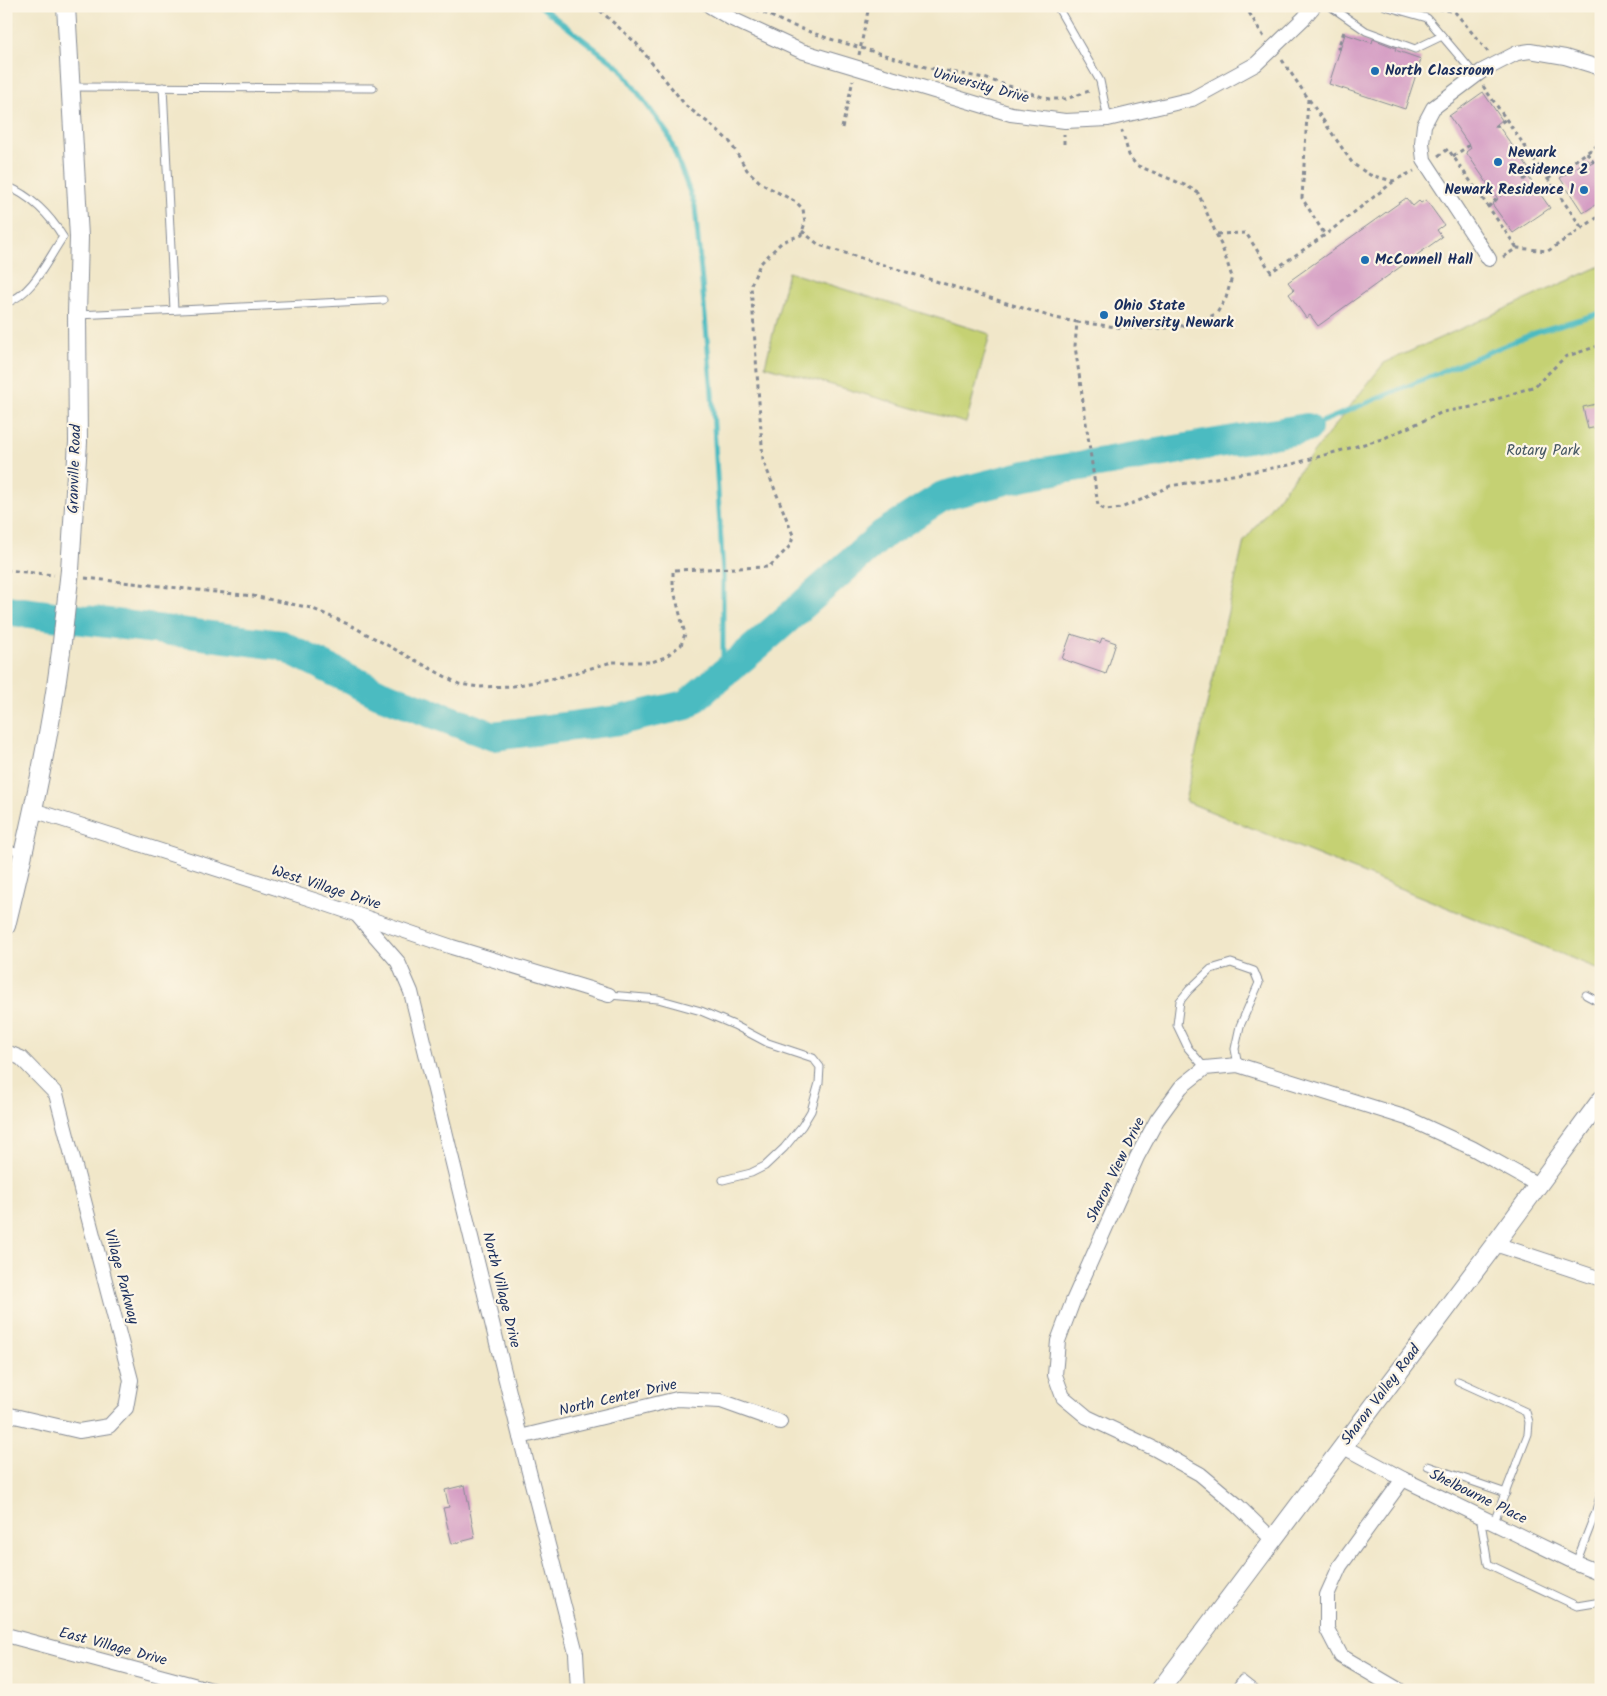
<svg xmlns="http://www.w3.org/2000/svg" width="1607" height="1696" font-family="Kalam,sans-serif">
	<style>
		.green { fill: #c5d173; stroke: #708068 }
		.lines { fill: none; stroke-linecap: round; stroke-linejoin: round }
		.stream { stroke: #4cbbc1; stroke-width: 5 }
		.river { stroke: #4cbbc1; stroke-width: 30 }
		.building { fill: #d59ec4 }
		.service-casing { stroke: #868b94; stroke-width: 9 }
		.minor-casing { stroke: #868b94; stroke-width: 16 }
		.tertiary-casing { stroke: #868b94; stroke-width: 20 }
		.path { stroke: #868b94; stroke-width: 3; stroke-dasharray: 4 4; stroke-linecap: butt }
		.service { stroke: #fff; stroke-width: 7 }
		.minor { stroke: #fff; stroke-width: 14 }
		.tertiary { stroke: #fff; stroke-width: 18 }
		.tertiary-bridge-casing { stroke: #868b94; stroke-width: 20; stroke-linecap: butt }
		.tertiary-bridge { stroke: #fff; stroke-width: 18 }
		.poi-dot { fill: #1f6fb2; stroke: #fcf5e5; stroke-width: 2 }
		.labels { text-anchor: middle; dominant-baseline: central; stroke-width: 4.5; stroke-linejoin: round; paint-order: stroke }
		.poi-label { font-size: 15px; font-weight: bold; fill: #1b2f5e; stroke: #fcf5e5; text-anchor: start }
		.street-label { font-size: 15px; fill: #1b2f5e; stroke: #fcf5e5 }
		.park-label { font-size: 15px; fill: #465863; stroke: #fcf5e5 }
	</style>
	<rect width="100%" height="100%" fill="#fcf5e5"/>
	<filter id="ink" filterUnits="userSpaceOnUse"><feTurbulence type="fractalNoise" baseFrequency=".02" numOctaves="2"/><feDisplacementMap in="SourceGraphic" scale="10" xChannelSelector="R" yChannelSelector="G"/><feConvolveMatrix kernelMatrix="1 2 1 2 8 2 1 2 1" color-interpolation-filters="sRGB"/></filter>
	<filter id="wash" filterUnits="userSpaceOnUse"><feTurbulence type="fractalNoise" baseFrequency=".0096" numOctaves="4" result="noise"/><feDisplacementMap in="SourceGraphic" scale="20" xChannelSelector="R" yChannelSelector="G"/><feGaussianBlur stdDeviation="1.12" result="paint"/><feColorMatrix in="noise" values="0 0 0 0 0 0 0 0 0 0 0 0 0 0 0 0 0 1.4 0 .05"/><feComposite in="paint" operator="in"/></filter>
	<g filter="url(#wash)">
		<rect width="100%" height="100%" fill="#f1e7c9"/>
		<g class="green">
			<polygon points="1601,266 1601,970 1185,801 1244,541 1384,363"/>
			<polygon points="788,272 990,334 966,423 765,366"/>
		</g>
		<g class="lines">
			<g class="stream">
				<polyline points="540,6 620,68 668,134 695,206 712,393 723,574 723,674"/>
				<polyline points="1307,428 1539,331 1601,313"/>
			</g>
			<polyline class="river" points="6,610 281,645 380,694 493,736 620,720 686,705 761,642 882,535 943,496 1026,475 1307,428"/>
		</g>
		<g id="blocks">
			<g class="building">
				<polygon points="1345,34 1372,43 1373,39 1396,48 1395,50 1421,59 1405,109 1329,84"/>
				<polygon points="1483,92 1502,120 1497,124 1531,172 1527,175 1550,208 1513,233 1492,204 1498,199 1466,152 1471,148 1449,116"/>
				<polygon points="1601,157 1601,201 1583,213 1560,178 1588,160 1591,164"/>
				<polygon points="1406,198 1413,206 1419,201 1421,203 1426,200 1444,225 1437,230 1442,237 1318,326 1310,315 1306,318 1289,294 1294,290 1288,282"/>
				<polygon points="1601,403 1601,426 1588,429 1583,407"/>
				<polygon points="1071,634 1100,643 1102,638 1116,643 1106,674 1062,659"/>
				<polygon points="465,1485 475,1538 452,1544 443,1508 449,1507 445,1490"/>
			</g>
		</g>
	</g>
	<g filter="url(#ink)">
		<use href="#blocks" fill-opacity="0" stroke="#868b94" stroke-width="1"/>
		<g class="lines">
			<g class="service-casing">
				<g id="service">
					<polyline points="1057,6 1100,81 1108,119"/>
					<polyline points="1330,6 1366,31 1415,49 1442,36"/>
					<polyline points="1385,6 1427,18 1476,76"/>
					<polyline points="70,87 373,88"/>
					<polyline points="163,87 174,310"/>
					<path d="M6,186c24,9 44,29 57,51"/>
					<path d="M6,303c28,-10 41,-43 57,-66"/>
					<polyline points="78,315 383,300"/>
					<polyline points="6,848 23,853"/>
					<polyline points="609,995 658,999 701,1011 734,1025 768,1043 813,1058 820,1067 819,1083 811,1111 802,1126 784,1148 765,1166 751,1173 723,1180"/>
					<polyline points="1586,995 1601,1003"/>
					<polyline points="1205,1068 1188,1048 1177,1025 1180,1001 1189,990 1211,969 1231,963 1254,971 1259,983 1240,1026 1235,1049 1238,1065"/>
					<polyline points="1458,1381 1526,1412 1529,1422 1528,1434 1494,1522"/>
					<polyline points="1428,1466 1506,1493"/>
					<polyline points="1480,1516 1488,1564 1577,1606 1601,1602"/>
					<polyline points="1576,1563 1595,1514 1601,1493"/>
					<polyline points="1234,1690 1242,1679 1256,1690"/>
				</g>
			</g>
			<g class="minor-casing">
				<g id="minor">
					<polyline points="710,6 732,19 801,51 1011,114 1065,121 1108,119 1192,99 1256,64 1304,18 1314,6"/>
					<polyline points="1489,259 1424,160 1422,143 1424,125 1433,108 1482,71 1517,53 1530,51 1565,57 1601,68"/>
					<polyline points="33,810 317,901 452,947 609,995"/>
					<polyline points="357,915 398,962 411,992 520,1437 576,1653 578,1690"/>
					<polyline points="6,1052 21,1058 56,1094 131,1380 126,1408 109,1426 79,1431 6,1414"/>
					<polyline points="1495,1244 1601,1279"/>
					<polyline points="520,1437 677,1399 721,1401 780,1422"/>
					<polyline points="1342,1446 1403,1479 1576,1563 1601,1573"/>
					<polyline points="1272,1539 1237,1505 1200,1474 1155,1449 1087,1417 1063,1397 1055,1375 1058,1341 1073,1301 1137,1157 1157,1120 1181,1087 1205,1068 1238,1065 1407,1118 1472,1148 1538,1185"/>
					<polyline points="6,1635 212,1690"/>
					<polyline points="1399,1690 1341,1656 1327,1629 1327,1595 1340,1566 1403,1479"/>
				</g>
			</g>
			<g class="tertiary-casing">
				<g id="tertiary">
					<polyline points="66,6 79,237 77,315 78,442 70,570"/>
					<path d="M6,926c22,-91 43,-182 55,-275"/>
					<polyline points="1160,1690 1495,1244 1601,1100"/>
				</g>
			</g>
			<g class="path">
				<polyline points="749,6 788,24 827,38 929,68 984,78 1049,99 1066,99 1092,90"/>
				<polyline points="1245,6 1264,37"/>
				<polyline points="1431,7 1455,12 1488,52"/>
				<polyline points="1341,48 1338,48 1345,29"/>
				<polyline points="859,55 869,6"/>
				<polyline points="1282,60 1353,164 1370,175 1393,181 1414,171"/>
				<polyline points="1483,86 1582,228"/>
				<polyline points="1308,99 1302,198 1325,235"/>
				<polyline points="1495,127 1506,119"/>
				<polyline points="842,128 853,80"/>
				<polyline points="1064,144 1064,134"/>
				<polyline points="1587,153 1596,166"/>
				<polyline points="1438,156 1448,149 1517,248"/>
				<polyline points="1453,156 1473,143"/>
				<polyline points="1548,179 1601,143"/>
				<polyline points="1523,180 1539,168"/>
				<polyline points="1488,207 1501,195"/>
				<polyline points="802,231 819,245 1055,318 1077,322 1075,346 1098,506 1106,510 1121,508 1143,499 1170,486 1289,465 1382,439 1443,412 1477,406 1535,386 1565,357 1601,345"/>
				<polyline points="1217,234 1246,233 1271,272 1325,235 1393,182"/>
				<polyline points="1503,257 1517,248 1548,251 1601,215"/>
				<polyline points="1077,322 1117,327 1156,329 1181,326 1202,321 1217,313 1226,298 1232,277 1222,247 1198,193 1187,186 1136,165 1129,155 1122,131"/>
				<polyline points="6,570 54,575"/>
				<polyline points="85,578 253,596 311,608 350,625 459,684 479,687 513,686 560,677 612,662 652,662 665,657 681,645 685,634 673,587 673,570 769,567 791,545 793,535 763,460 751,285 760,264 782,242 801,235 805,223 803,209 796,202 762,184 747,170 730,142 710,124 686,106 636,43 595,6"/>
			</g>
			<use href="#service" class="service"/>
			<use href="#minor" class="minor"/>
			<use href="#tertiary" class="tertiary"/>
			<g class="tertiary-bridge-casing">
				<polyline id="tertiary-bridge" points="61,651 70,570"/>
			</g>
			<use href="#tertiary-bridge" class="tertiary-bridge"/>
		</g>
	</g>
	<g class="poi-dot">
		<circle cx="1375" cy="71" r="5"/>
		<circle cx="1498" cy="162" r="5"/>
		<circle cx="1584" cy="190" r="5"/>
		<circle cx="1365" cy="260" r="5"/>
		<circle cx="1104" cy="315" r="5"/>
	</g>
	<g class="labels">
		<g class="poi-label">
			<text x="1385" y="71">North Classroom</text>
			<text x="1508" y="153">Newark<tspan x="1508" dy="17">Residence 2</tspan></text>
			<text x="1574" y="190" text-anchor="end">Newark Residence 1</text>
			<text x="1375" y="260">McConnell Hall</text>
			<text x="1114" y="306">Ohio State<tspan x="1114" dy="17">University Newark</tspan></text>
		</g>
		<g class="street-label">
			<text transform="translate(981 86) rotate(15)">University Drive</text>
			<text transform="translate(75 469) rotate(-88)">Granville Road</text>
			<text transform="translate(326 888) rotate(18)">West Village Drive</text>
			<text transform="translate(1116 1170) rotate(-64)">Sharon View Drive</text>
			<text transform="translate(121 1277) rotate(75)">Village Parkway</text>
			<text transform="translate(501 1290) rotate(76)">North Village Drive</text>
			<text transform="translate(1381 1395) rotate(-53)">Sharon Valley Road</text>
			<text transform="translate(618 1398) rotate(-13)">North Center Drive</text>
			<text transform="translate(1478 1497) rotate(26)">Shelbourne Place</text>
			<text transform="translate(113 1647) rotate(15)">East Village Drive</text>
		</g>
		<g class="park-label">
			<text x="1543" y="451">Rotary Park</text>
		</g>
	</g>
	<rect width="1607" height="1696" fill="none" stroke="#fcf5e5" stroke-width="25"/>
</svg>
